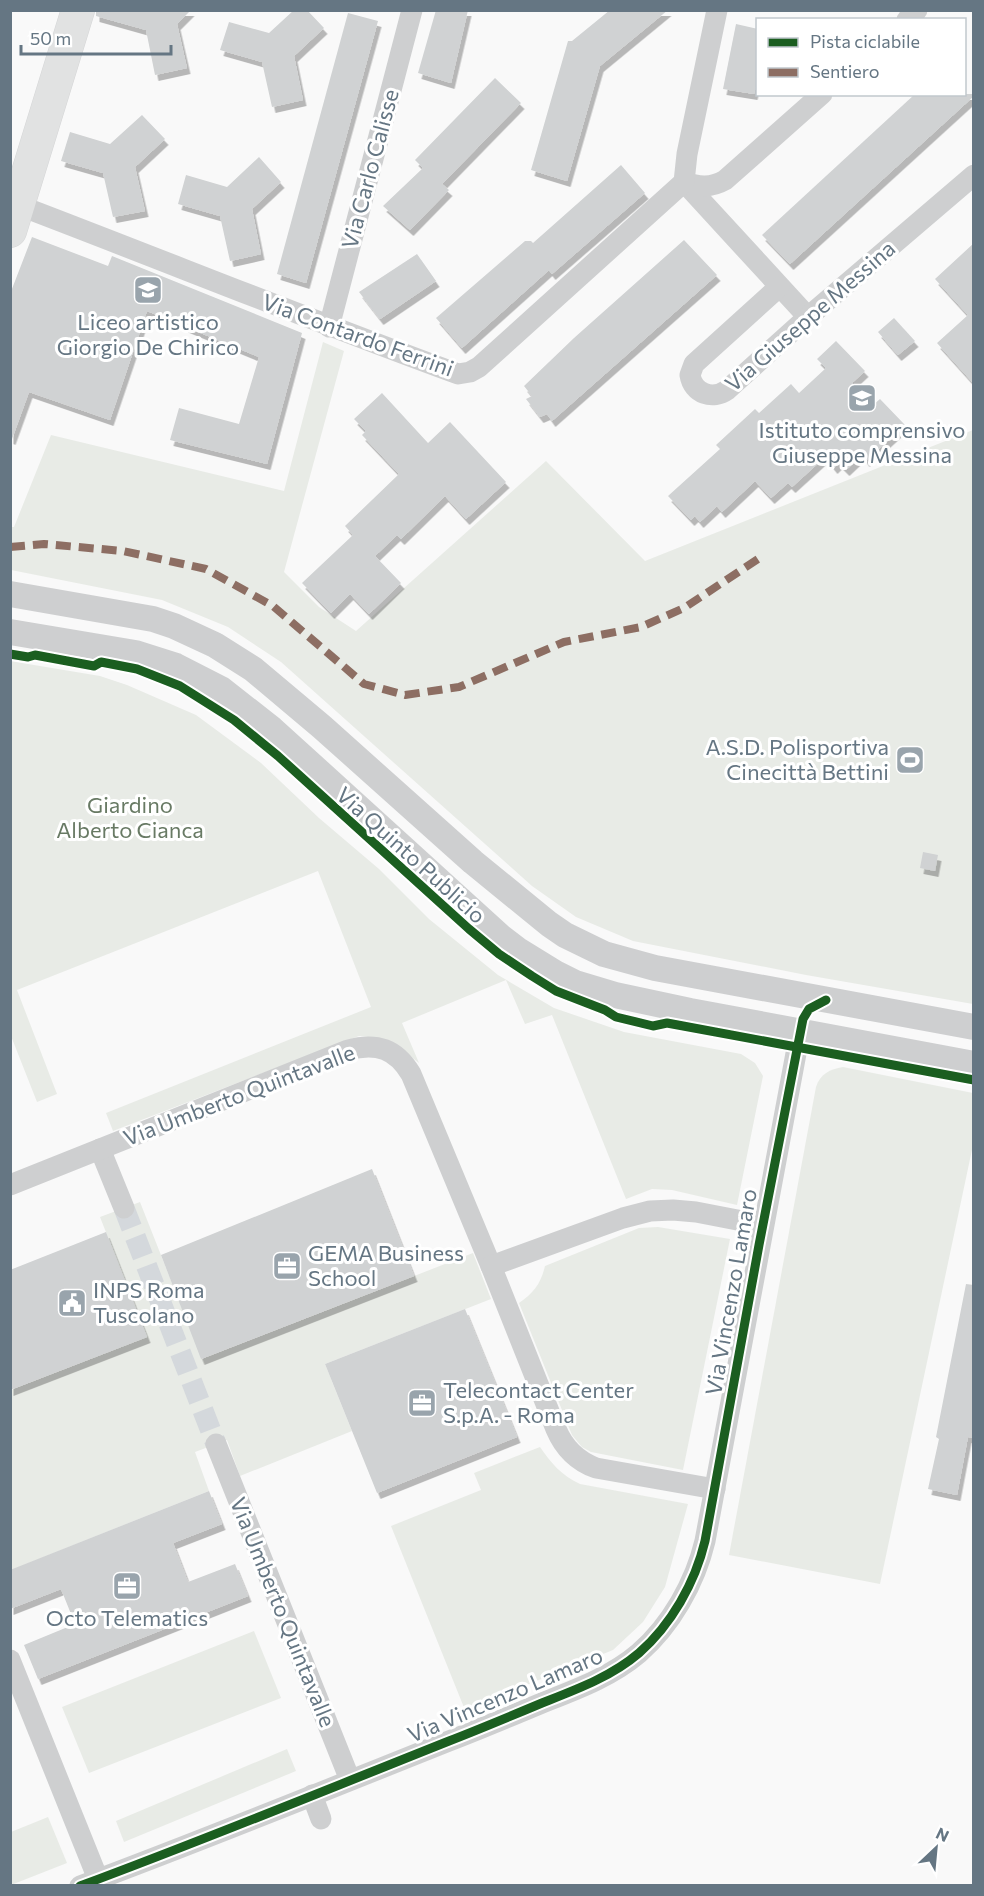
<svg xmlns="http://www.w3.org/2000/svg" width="984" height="1896" font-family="Commissioner,sans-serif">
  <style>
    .green { fill: #e8ebe6 }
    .building { fill: #d0d2d3; filter: url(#shadow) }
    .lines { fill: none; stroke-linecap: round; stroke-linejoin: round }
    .minor-tunnel { stroke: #d4d8dc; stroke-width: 21; stroke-dasharray: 21 10; stroke-linecap: butt }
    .primary-casing { stroke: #d5d6d7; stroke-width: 34 }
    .minor { stroke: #cecfd0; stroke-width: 21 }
    .tertiary { stroke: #cecfd0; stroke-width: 26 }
    .primary { stroke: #e1e2e2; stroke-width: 33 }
    .quiet { stroke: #8d6e63; stroke-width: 8; stroke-dasharray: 15 8; stroke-linecap: butt }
    .cycleway-casing { stroke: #fff; stroke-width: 13 }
    .cycleway { stroke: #1b5e20; stroke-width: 9 }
    .labels { text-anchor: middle; stroke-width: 6; stroke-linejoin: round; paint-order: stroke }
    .street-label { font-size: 22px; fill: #657683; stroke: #fff }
    .poi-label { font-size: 22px; fill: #657683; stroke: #fff }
    .park-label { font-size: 22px; fill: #687a64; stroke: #fff }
  </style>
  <defs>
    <filter id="shadow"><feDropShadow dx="3.5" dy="6" stdDeviation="0" flood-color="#0004"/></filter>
  </defs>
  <rect width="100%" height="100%" fill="#f9f9f9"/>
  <!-- green -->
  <g class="green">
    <path d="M323,342L344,351L284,572L319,607L356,631L546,461L645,561L973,430V1004L806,975L633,941L576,917L532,886L281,662L228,627L162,600L11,570L10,527H14L51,435L284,491Z"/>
    <path d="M10,661L100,676L127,685L196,715L261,763L319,818L379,869L429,919L498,975L554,1008L624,1032L741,1054L755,1063L763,1076L737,1205L672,1190L652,1189L626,1199L552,1015L525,1024L506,980L402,1023L419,1063C397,1045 388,1039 359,1036L113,1131L106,1113L371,1007L318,871L17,990L57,1094L37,1102L11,1036Z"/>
    <path d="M843,1067L973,1093V1145L880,1584L729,1555L816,1087C820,1074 830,1069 843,1067Z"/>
    <path d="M140,1202L202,1359L473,1253L491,1299L325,1364L352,1431L240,1476L227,1440L195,1452L209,1491L11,1570V1390L147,1337L100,1217Z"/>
    <path d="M658,1227L730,1239L683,1470L591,1452L582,1447L572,1435L519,1303C534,1293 541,1283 545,1266L639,1228Z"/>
    <path d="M540,1447C551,1463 561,1475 580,1484L688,1504L665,1587L643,1622L613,1650L465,1710L391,1526L481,1490L474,1473Z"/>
    <path d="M254,1631L281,1698L89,1773L62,1707Z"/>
    <path d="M287,1749L296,1771L124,1842L116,1821Z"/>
    <path d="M48,1817L67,1863L11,1885V1832Z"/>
  </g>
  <!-- building -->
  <g class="building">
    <path d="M96,10H191L177,24L187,68L155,75L146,30L96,16Z"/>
    <path d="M294,10H307L324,28L294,56L303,100L272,107L262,62L220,50L229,22L269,33Z"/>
    <path d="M436,10H468L451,83L418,73Z"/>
    <path d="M610,10H668L600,66L567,181L531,170L568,41H572Z"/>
    <path d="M348,13L378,21L306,283L277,274Z"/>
    <path d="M736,24L758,29V78L754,94L723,89Z"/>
    <path d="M495,78L521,103L442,184L449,190L410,230L383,206L423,168L415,160Z"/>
    <path d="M915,94H974V96L790,264L762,235Z"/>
    <path d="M142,115L165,139L135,167L145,211L113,217L103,173L61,161L70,132L110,144Z"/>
    <path d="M259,157L281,182L252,209L261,254L230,261L220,216L178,204L186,175L227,187Z"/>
    <path d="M621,165L645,193L552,274L549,270L462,348L436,318L525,241H531L533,243Z"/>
    <path d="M32,237L108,266L112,256L302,333L267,464L170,440L179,408L239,424L259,357L147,311L110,420L29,392L12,439L10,438V294Z"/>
    <path d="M684,240L717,275L552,421L547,414L540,417L526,399L532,396L524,386L574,338Z"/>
    <path d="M974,243V384L937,343L968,315L935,279Z"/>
    <path d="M417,254L436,281L380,319L359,292Z"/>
    <path d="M894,318L915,341L898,355L878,332Z"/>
    <path d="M836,341L865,371L852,383L873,405L880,399L905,425L866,461L862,455L846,470L839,463L834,468L825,457L792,487L788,483L771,498L755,481L722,512L717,506L700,522L695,516L691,520L668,496L720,449L716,445L755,409L759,413L791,384L799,393L826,368L817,359Z"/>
    <path d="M382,393L428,443L450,422L506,482L466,519L445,496L401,539L397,535L375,556L401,583L369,614L350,594L331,613L302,583L353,535L345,526L399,474L362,435L366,431L354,419Z"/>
    <path d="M923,852L938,855L935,871L920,868Z"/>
    <path d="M372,1169L414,1276L201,1359L161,1255Z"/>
    <path d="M106,1232L147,1337L10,1390V1270Z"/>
    <path d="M966,1284L974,1285V1438L968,1437L957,1495L928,1489L939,1439L936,1437Z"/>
    <path d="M465,1309L517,1437L377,1493L325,1364Z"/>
    <path d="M209,1491L222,1524L173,1543L188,1582L235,1564L248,1596L38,1679L24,1645L75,1624L61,1589L10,1609V1570Z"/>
  </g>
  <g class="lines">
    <!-- minor-tunnel -->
    <path class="minor-tunnel" d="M124,1208L216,1444"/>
    <!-- primary casing -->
    <g class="primary-casing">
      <path id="primary" d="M10,231L78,10"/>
    </g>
    <!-- minor -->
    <g class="minor">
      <path d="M907,20L917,10"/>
      <path d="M684,182L808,317"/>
      <path d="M684,182C699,187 711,188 725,180L822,94"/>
      <path d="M18,205C165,261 310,320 458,374L470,372L479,367L684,182L687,154L717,10"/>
      <path d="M779,287L694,364L690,375C693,394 713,400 727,390L808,317L974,175"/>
      <path d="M329,327L412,10"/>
      <path d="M100,1149L124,1208"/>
      <path d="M10,1185L348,1050C377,1042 396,1049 411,1074L491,1266L556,1429C564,1448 577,1461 596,1468L715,1489"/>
      <path d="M491,1266L623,1218L650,1211L673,1210L696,1212L763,1225"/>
      <path d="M216,1444L350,1780"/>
      <path d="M10,1660L98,1879"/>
      <path d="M312,1795L321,1819"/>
      <path d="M80,1886C204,1840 326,1790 449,1741C480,1729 511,1716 542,1703C575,1690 611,1677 639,1653C671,1625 695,1583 705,1541L800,1032"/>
    </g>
    <!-- tertiary -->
    <g class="tertiary">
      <path d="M10,594L153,619L174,626L215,645L253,669L322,727L473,862L549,924L565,935L604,954L655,968L974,1027"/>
      <path d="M10,632L135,653L176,666L221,689L272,729L501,937L518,950L557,974L575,983L615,995L690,1011L974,1064"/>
    </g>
    <!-- primary -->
    <use href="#primary" class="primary"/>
    <!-- quiet -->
    <path class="quiet" d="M10,547L44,544L123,551L206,569L273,606L364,684L405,695L459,687L564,642L641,627L684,608L758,559"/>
    <!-- cycleway casing -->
    <g class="cycleway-casing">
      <g id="cycleway">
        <path d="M10,654L28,657L35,655L94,666L101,662L137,669L180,686L234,720L278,756L469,929L499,954L532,976L556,991L605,1010L616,1017L653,1026L667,1023L974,1080"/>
        <path d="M80,1886C204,1840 326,1790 449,1741C480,1729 511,1716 542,1703C575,1690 611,1677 639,1653C671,1625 695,1583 705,1541L759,1245L803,1019L809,1009L826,1000"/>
      </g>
    </g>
    <!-- cycleway -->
    <use href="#cycleway" class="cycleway"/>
  </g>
  <!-- icons -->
  <defs>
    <g id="school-square" transform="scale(1.5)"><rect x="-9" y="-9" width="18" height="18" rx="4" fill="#99a4ac" stroke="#fff"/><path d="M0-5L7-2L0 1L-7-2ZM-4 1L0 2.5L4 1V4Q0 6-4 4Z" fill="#fff"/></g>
    <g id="stadium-square" transform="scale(1.5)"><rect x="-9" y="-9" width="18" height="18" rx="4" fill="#99a4ac" stroke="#fff"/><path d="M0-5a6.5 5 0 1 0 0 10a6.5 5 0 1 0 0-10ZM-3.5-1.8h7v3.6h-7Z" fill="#fff"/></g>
    <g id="office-square" transform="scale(1.5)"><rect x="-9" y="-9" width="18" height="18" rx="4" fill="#99a4ac" stroke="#fff"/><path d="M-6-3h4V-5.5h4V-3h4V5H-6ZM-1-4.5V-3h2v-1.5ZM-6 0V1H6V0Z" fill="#fff"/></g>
    <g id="civic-square" transform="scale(1.5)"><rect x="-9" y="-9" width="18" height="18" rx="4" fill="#99a4ac" stroke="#fff"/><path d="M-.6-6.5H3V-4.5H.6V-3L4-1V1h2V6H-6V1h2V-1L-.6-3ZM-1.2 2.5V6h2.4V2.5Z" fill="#fff"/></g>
  </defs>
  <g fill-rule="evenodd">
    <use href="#school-square" x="148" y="290"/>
    <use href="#school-square" x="862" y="398"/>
    <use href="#stadium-square" x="910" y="760"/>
    <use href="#office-square" x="287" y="1266"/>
    <use href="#civic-square" x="72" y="1303"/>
    <use href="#office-square" x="422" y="1403"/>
    <use href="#office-square" x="127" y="1586"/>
  </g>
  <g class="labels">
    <!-- street labels -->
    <g class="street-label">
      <text transform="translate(370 169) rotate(-75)" y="8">Via Carlo Calisse</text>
      <text transform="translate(810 316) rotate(-41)" y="8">Via Giuseppe Messina</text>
      <text transform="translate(358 335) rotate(20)" y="8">Via Contardo Ferrini</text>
      <text transform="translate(411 855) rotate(42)" y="8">Via Quinto Publicio</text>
      <text transform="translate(239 1095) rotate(-21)" y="8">Via Umberto Quintavalle</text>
      <text transform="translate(731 1292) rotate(-80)" y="8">Via Vincenzo Lamaro</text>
      <text transform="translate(283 1612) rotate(68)" y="8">Via Umberto Quintavalle</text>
      <text transform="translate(505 1695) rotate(-23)" y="8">Via Vincenzo Lamaro</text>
    </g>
    <!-- poi labels -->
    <g class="poi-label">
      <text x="148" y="330">Liceo artistico<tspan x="148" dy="25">Giorgio De Chirico</tspan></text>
      <text x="862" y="438">Istituto comprensivo<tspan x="862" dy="25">Giuseppe Messina</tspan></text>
      <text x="889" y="755" text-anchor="end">A.S.D. Polisportiva<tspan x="889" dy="25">Cinecittà Bettini</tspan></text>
      <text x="308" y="1261" text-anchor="start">GEMA Business<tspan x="308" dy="25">School</tspan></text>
      <text x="93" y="1298" text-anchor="start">INPS Roma<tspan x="93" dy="25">Tuscolano</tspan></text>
      <text x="443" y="1398" text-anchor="start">Telecontact Center<tspan x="443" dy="25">S.p.A. - Roma</tspan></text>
      <text x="127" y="1626">Octo Telematics</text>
    </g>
    <!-- park labels -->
    <g class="park-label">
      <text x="130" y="813">Giardino<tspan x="130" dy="25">Alberto Cianca</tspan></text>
    </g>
  </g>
  <!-- border -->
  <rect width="984" height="1896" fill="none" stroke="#657683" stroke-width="24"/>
  <!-- legend -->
  <rect x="756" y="18" width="210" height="78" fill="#ffffff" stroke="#c1c8cd" stroke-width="1.5"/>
  <rect x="768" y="38" width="30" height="9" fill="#1b5e20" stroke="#c1c8cd" stroke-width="1.5"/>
  <text x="810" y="48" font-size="18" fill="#657683">Pista ciclabile</text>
  <rect x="768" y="68" width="30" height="9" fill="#8d6e63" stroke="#c1c8cd" stroke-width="1.5"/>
  <text x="810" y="78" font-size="18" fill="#657683">Sentiero</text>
  <!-- north arrow -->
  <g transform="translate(936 1848) rotate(26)" stroke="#ffffff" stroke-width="4.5" paint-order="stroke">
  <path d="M0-4.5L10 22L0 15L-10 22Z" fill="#657683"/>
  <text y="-9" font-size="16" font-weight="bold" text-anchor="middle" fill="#657683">N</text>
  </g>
  <!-- scale -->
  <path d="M21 45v9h150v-9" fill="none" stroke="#657683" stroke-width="3"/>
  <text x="30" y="45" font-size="18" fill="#657683" stroke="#ffffff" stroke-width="4.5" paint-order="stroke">50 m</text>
</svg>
